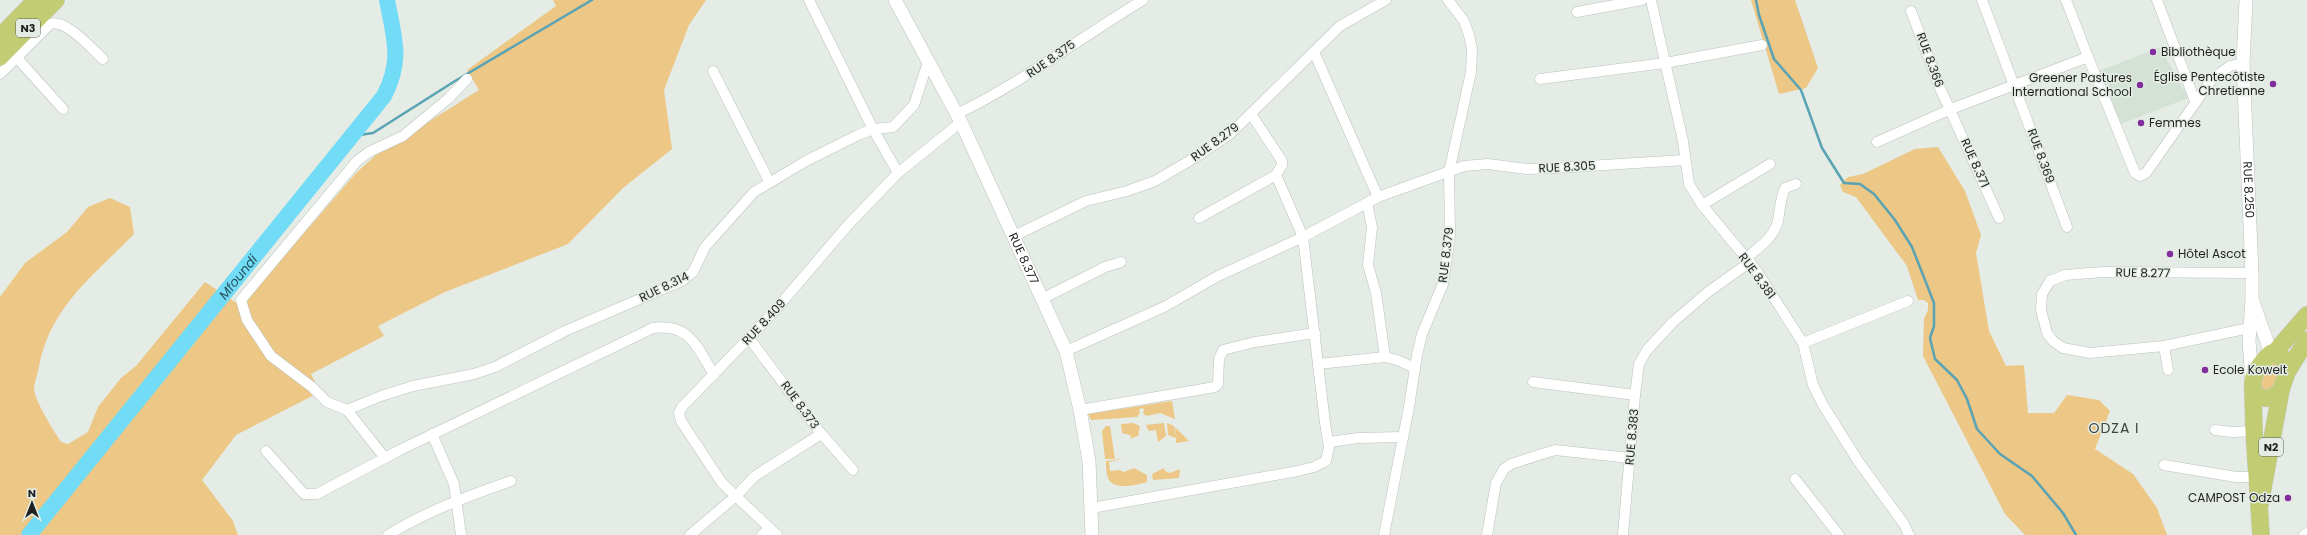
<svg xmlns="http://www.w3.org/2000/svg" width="2307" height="535" font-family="Poppins,sans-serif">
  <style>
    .built { fill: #d4e2d5 }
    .green { fill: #ecc785 }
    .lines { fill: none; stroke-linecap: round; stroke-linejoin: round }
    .stream { stroke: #59a3b4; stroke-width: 2.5 }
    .river { stroke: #72dbf5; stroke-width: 16 }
    .minor-casing { stroke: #bbc3bc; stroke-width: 11 }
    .tertiary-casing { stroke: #bbc3bc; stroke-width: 14 }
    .trunk-casing { stroke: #c9cac9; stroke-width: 18 }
    .minor { stroke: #fff; stroke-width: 10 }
    .tertiary { stroke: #fff; stroke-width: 13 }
    .trunk { stroke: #c2cc73; stroke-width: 17 }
    .poi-dot { fill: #812d9c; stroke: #e4ece5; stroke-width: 1.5 }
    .labels { text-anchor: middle; stroke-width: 3; stroke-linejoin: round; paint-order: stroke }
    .shield { fill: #e4ece5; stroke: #595e5a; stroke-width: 1 }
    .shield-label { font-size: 11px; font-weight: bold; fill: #1e211e }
    .poi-label { font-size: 12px; fill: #1e211e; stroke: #e4ece5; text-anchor: start }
    .street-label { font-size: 12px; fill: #1e211e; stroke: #e4ece5 }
    .water-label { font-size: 13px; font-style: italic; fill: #25535e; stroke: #e4ece5 }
    .quarter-label { font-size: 14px; letter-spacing: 1px; fill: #3f4540; stroke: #e4ece5 }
  </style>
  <rect width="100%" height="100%" fill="#e4ece5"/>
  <!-- built -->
  <path class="built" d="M2160,47L2188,98L2116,126L2094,73Z"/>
  <!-- green -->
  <g class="green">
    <path d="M553,0H706L689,25L664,90L672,149L623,188L568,244L445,292L378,326L384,336L311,374L320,392L236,435L202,480L233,521L238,535H0V297L25,263L67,232L88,207L110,198L130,207L134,234C93,276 51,306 39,366C38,373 34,383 34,390C36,403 54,431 61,442L68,444L88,432L98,407L121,378L136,366L205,282L241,306L356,173L376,155L479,90L467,70L556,6Z"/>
    <path d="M1751,0H1795L1818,68L1806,88L1779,94Z"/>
    <path d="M1938,147L1965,191L1981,235L1976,253L1989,331L2006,366L2024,365L2028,413H2054L2067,395L2099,400L2110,411L2095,449L2133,474L2157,508L2167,535H2025L2005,514L1923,356L1924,319L1928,310V303L1924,300H1918L1907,266L1856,197L1843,192L1840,185L1848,177L1863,174L1915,149Z"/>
    <path d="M2268,360L2280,365L2272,392L2257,389Z"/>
    <path d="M1172,401L1175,419L1160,413L1146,416L1143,413L1144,409L1141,408L1139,410L1140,413L1137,417L1091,420L1088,414Z"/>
    <path d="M1133,423L1140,426L1138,436L1132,438V440L1130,435L1122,433L1121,424Z"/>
    <path d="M1164,423L1166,436L1158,442L1156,430L1149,431L1146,425Z"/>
    <path d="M1167,423L1174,426L1177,440L1175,427L1189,441L1176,443V438L1168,435Z"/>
    <path d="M1106,426H1110L1115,459H1105L1102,431Z"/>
    <path d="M1122,457L1118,460L1109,462L1110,471L1119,470L1124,472L1134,468L1147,475V482C1137,485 1113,491 1108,478C1106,473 1106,466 1106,461L1116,460Z"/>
    <path d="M1164,468L1165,471L1170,473L1180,469L1179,478L1153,480L1152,474Z"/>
  </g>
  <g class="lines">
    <!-- stream -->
    <g class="stream">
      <path d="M1756,0L1759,15L1774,59L1801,90L1822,148L1844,183L1860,184L1874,194L1895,220L1912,247L1934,303V326L1930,338L1935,359L1957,380L1967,399L1977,429L2000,454L2032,476L2063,513L2076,535"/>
      <path d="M352,136L373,133L455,81L592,0"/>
    </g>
    <!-- river -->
    <path class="river" id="s1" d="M29,535L384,96C403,60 394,38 387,0"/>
    <!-- minor casing -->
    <g class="minor-casing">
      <g id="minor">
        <path d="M809,0L873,129L898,173"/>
        <path d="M1651,0L1683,141L1689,184L1702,205L1756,270L1803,343L1813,385L1823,405L1858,461L1904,524L1909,535"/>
        <path d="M1982,0L2067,227"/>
        <path d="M2157,0L2195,101"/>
        <path d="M1911,11L1940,88L1999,218"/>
        <path d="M1577,12L1642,0"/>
        <path d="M1314,52L1378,197"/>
        <path d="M2088,57L2135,173L2140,176L2146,173L2212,79L2230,66L2243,63"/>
        <path d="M17,58L63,109"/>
        <path d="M713,71L769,181"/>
        <path d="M0,74L50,24C65,18 92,49 103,59"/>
        <path d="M1540,79L1665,63L1762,45"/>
        <path d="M957,114C1023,82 1080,38 1143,0"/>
        <path d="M1877,142L1951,109L2088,57L2066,0"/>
        <path d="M1367,203L1372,227L1368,265L1376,293L1385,357"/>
        <path d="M1702,205L1770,164"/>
        <path d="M1199,218L1276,175L1282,165V161L1251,114"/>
        <path d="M1014,236L1086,201L1127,191L1155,181L1201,154L1230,134L1340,26L1386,0"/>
        <path d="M1746,258C1759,247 1774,238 1778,221C1780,209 1780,199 1785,188L1796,184"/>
        <path d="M1042,299L1105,267L1121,262"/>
        <path d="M2249,328L2164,346L2090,353L2063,348L2053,341L2047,333L2041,310L2042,294L2050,281L2065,275L2103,272L2252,273"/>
        <path d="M749,338L819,431L853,470"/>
        <path d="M1803,343L1908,301"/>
        <path d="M2164,346L2168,370"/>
        <path d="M1066,351L1164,307L1218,276L1303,237L1378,197L1464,166L1488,164L1527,169L1555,168L1685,160"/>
        <path d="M1318,364L1385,357L1397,360L1415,368"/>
        <path d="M1533,382L1635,395L1623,535"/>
        <path d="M1635,395L1639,364L1647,350L1673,322L1708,292L1750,262"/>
        <path d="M347,410L381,396L413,386L474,374L495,367L565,331L682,281L693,272L705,247L754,192L806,161L858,135L873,129L893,127L914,105L928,62"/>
        <path d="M1080,410L1215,387L1218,384L1219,359L1223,350L1255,342L1315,333"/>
        <path d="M2215,430L2232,432L2254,431"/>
        <path d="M432,434L454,484L461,535"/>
        <path d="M1329,442L1358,438L1402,437"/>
        <path d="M266,451L304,494H317L400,450L653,328C690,323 697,347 714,375"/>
        <path d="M385,458L347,410L327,402L312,387L271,356L247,320L241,300L357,161L369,152L403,136L449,98L467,79"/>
        <path d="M2164,465L2236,477H2256"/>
        <path d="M1795,479L1839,535"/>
        <path d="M1092,508L1298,471L1314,467L1326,461L1329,447L1325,423L1303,237L1276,175"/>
        <path d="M388,535C427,511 468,496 511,481"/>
        <path d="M690,535L736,496L755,476L821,434"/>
        <path d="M762,535L770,528"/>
        <path d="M777,535L722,483L681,421L679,413L682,407L771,315L848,225L898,173L961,122"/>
        <path d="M1384,535L1409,407L1417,355L1422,334L1443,284L1450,235L1449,172L1471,72L1472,49L1469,35L1464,21L1448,0"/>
        <path d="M1487,535L1496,483L1504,469L1511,464L1555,450L1630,458"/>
        <path d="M2304,535L2307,533"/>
      </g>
    </g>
    <!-- tertiary casing -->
    <g class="tertiary-casing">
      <g id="tertiary">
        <path id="s2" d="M895,0L961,122L1066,351L1080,410L1089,461L1092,535"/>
        <path id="s3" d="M2246,0L2243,63L2252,273V300L2249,341L2252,380"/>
        <path d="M2253,302L2271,353"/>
      </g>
    </g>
    <!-- trunk casing -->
    <g class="trunk-casing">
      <g id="trunk">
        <path d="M0,37L36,0"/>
        <path d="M0,57L56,0"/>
        <path d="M2274,353L2307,315"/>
        <path d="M2287,372L2307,340"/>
        <path d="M2253,392L2254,431L2261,535"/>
        <path d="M2260,504L2281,390L2287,372L2282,357L2271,353C2259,365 2251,374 2253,392C2264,401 2271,400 2281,390"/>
      </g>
    </g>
    <!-- minor -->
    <use href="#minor" class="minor"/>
    <!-- tertiary -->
    <use href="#tertiary" class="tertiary"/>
    <!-- trunk -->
    <use href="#trunk" class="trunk"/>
  </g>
  <!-- markers -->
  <g class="poi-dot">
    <circle cx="2153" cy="52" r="4"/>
    <circle cx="2273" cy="84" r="4"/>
    <circle cx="2140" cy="85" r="4"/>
    <circle cx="2141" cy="123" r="4"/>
    <circle cx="2170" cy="254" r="4"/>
    <circle cx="2205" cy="370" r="4"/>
    <circle cx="2288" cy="498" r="4"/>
  </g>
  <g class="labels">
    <!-- shield labels -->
    <g class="shield">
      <rect x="16" y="19" width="24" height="18" rx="3"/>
      <rect x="2259" y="438" width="24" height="18" rx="3"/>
    </g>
    <g class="shield-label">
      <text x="28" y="32">N3</text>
      <text x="2271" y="451">N2</text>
    </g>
    <!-- poi labels -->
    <g class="poi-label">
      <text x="2161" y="56">Bibliothèque</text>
      <text x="2265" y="81" text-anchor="end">Église Pentecôtiste<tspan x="2265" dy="14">Chretienne</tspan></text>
      <text x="2132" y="82" text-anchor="end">Greener Pastures<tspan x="2132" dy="14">International School</tspan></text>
      <text x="2149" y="127">Femmes</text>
      <text x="2178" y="258">Hôtel Ascot</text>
      <text x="2213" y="374">Ecole Koweit</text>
      <text x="2280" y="502" text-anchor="end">CAMPOST Odza</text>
    </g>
    <!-- street labels -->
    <g class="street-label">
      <text transform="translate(1051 59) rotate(-35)" y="4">RUE 8.375</text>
      <text transform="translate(1930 60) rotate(70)" y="4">RUE 8.366</text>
      <text transform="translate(1215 142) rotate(-36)" y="4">RUE 8.279</text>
      <text transform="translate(2041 156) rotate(70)" y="4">RUE 8.369</text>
      <text transform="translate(1975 163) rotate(66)" y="4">RUE 8.371</text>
      <text transform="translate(1567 167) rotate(-3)" y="4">RUE 8.305</text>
      <text dy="4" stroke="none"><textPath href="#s3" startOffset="190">RUE 8.250</textPath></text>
      <text transform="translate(1446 255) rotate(-83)" y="4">RUE 8.379</text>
      <text dy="4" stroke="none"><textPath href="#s2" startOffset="289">RUE 8.377</textPath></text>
      <text transform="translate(2143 273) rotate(1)" y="4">RUE 8.277</text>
      <text transform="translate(1757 276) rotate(54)" y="4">RUE 8.381</text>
      <text transform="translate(664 287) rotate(-26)" y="4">RUE 8.314</text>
      <text transform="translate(764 322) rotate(-47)" y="4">RUE 8.409</text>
      <text transform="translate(800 405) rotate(54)" y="4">RUE 8.373</text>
      <text transform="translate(1632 437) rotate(-85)" y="4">RUE 8.383</text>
    </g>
    <!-- water labels -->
    <g class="water-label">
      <text dy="5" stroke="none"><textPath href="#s1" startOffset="332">Mfoundi</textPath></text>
    </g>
    <!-- quarter labels -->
    <g class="quarter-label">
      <text x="2114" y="433">ODZA I</text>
    </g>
  </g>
  <!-- north arrow -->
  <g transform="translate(32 503)" stroke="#e4ece5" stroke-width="3" paint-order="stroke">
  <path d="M0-3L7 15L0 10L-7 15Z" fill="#1e211e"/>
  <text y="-6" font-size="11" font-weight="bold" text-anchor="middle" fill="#1e211e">N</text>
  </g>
</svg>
